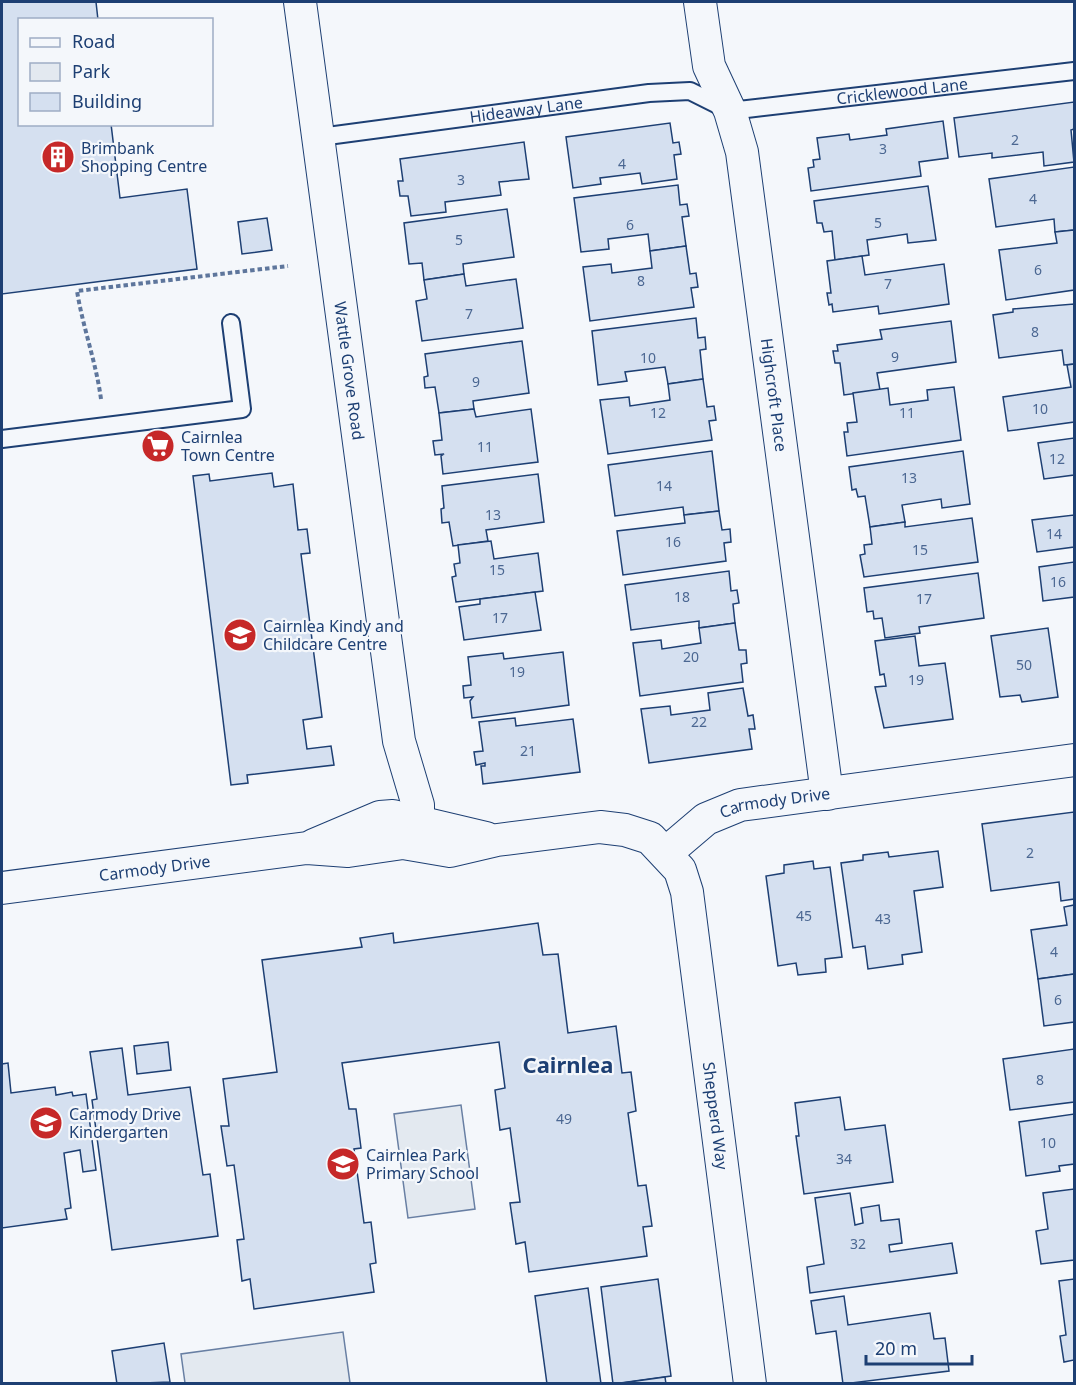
<svg xmlns="http://www.w3.org/2000/svg" width="1076" height="1385" font-family="'Noto Sans',sans-serif">
  <style>
    .green { fill: #e3e9f0; stroke: #687fa3; stroke-width: 1.5 }
    .building { fill: #d5e0f0; stroke: #1d3f73; stroke-width: 1.5 }
    .lines { fill: none; stroke-linecap: round; stroke-linejoin: round }
    .lane-casing { stroke: #1d3f73; stroke-width: 20 }
    .street-casing { stroke: #1d3f73; stroke-width: 34 }
    .path { stroke: #5e769c; stroke-width: 4; stroke-dasharray: 4.5 3; stroke-linecap: butt }
    .lane { stroke: #f4f7fb; stroke-width: 16 }
    .street { stroke: #f4f7fb; stroke-width: 32 }
    .labels { text-anchor: middle; stroke-width: 4.5; stroke-linejoin: round; paint-order: stroke }
    .number-label { font-size: 14px; fill: #4b6792 }
    .street-label { font-size: 16px; fill: #1d3f73; stroke: #f4f7fb }
    .poi-label { font-size: 16px; fill: #1d3f73; stroke: #f4f7fb; text-anchor: start }
    .district-label { font-size: 22px; font-weight: bold; fill: #1d3f73; stroke: #f4f7fb }
  </style>
  <rect width="100%" height="100%" fill="#f4f7fb"/>
  <!-- green -->
  <g class="green">
    <path d="M461,1105L475,1209L408,1218L394,1114Z"/>
    <path d="M343,1332L350,1383H185L181,1354Z"/>
  </g>
  <!-- building -->
  <g class="building">
    <path d="M2,2H96L98,20H20V124H111L120,198L187,189L197,269L2,294Z"/>
    <path d="M1074,102V129L1071,130L1074,162L1044,166L1043,152L992,158V153L959,157L954,118Z"/>
    <path d="M943,121L948,158L919,162L921,176L811,191L808,168L814,167L813,160L820,159L817,138L849,134L850,140L887,135L886,129Z"/>
    <path d="M670,123L673,143L679,142L681,154L674,155L677,179L642,184L640,173L600,178L601,184L573,188L566,137Z"/>
    <path d="M524,142L529,179L499,182L501,195L445,202L446,212L411,216L408,196H400L398,181H403L400,159Z"/>
    <path d="M1074,167V230L1055,232L1054,219L996,227L989,179Z"/>
    <path d="M678,185L680,205L687,204L689,216L682,217L686,246L650,251L648,234L608,239L609,249L581,252L574,198Z"/>
    <path d="M928,186L936,240L908,243L907,234L867,240L869,255L835,260L832,231L824,232L822,223H817L814,201Z"/>
    <path d="M507,209L514,257L463,264L464,274L424,280L422,263L409,264L404,223Z"/>
    <path d="M267,218L272,250L242,254L238,222Z"/>
    <path d="M1074,230V290L1006,300L999,250L1057,243L1055,232Z"/>
    <path d="M686,246L690,274L696,273L698,287L691,288L694,307L590,321L583,267L611,264L612,273L652,268L650,251Z"/>
    <path d="M862,256L865,275L944,264L949,304L879,314L878,306L833,312L832,304L829,305L827,293H831L827,261Z"/>
    <path d="M464,274L466,286L516,279L523,328L422,341L416,301L427,299L424,280Z"/>
    <path d="M1074,304V364L1064,365L1062,350L999,358L993,315L1013,312V309Z"/>
    <path d="M696,318L698,338L705,337L706,349L700,350L703,379L668,384L665,367L625,372L627,381L598,385L592,331Z"/>
    <path d="M951,321L956,362L877,373L880,390L844,395L840,363H835L833,351H838L837,345L882,339L880,330Z"/>
    <path d="M522,341L529,393L473,401L474,409L439,413L435,387L425,388L424,377L428,376L425,354Z"/>
    <path d="M1074,364V422L1008,431L1003,397L1071,387L1067,365Z"/>
    <path d="M703,379L707,407L714,406L716,420L709,421L712,440L608,454L600,400L629,397L630,406L670,400L668,384Z"/>
    <path d="M954,387L961,440L847,456L844,432H848L847,423L857,422L853,393L888,388L890,405L928,400L927,390Z"/>
    <path d="M474,409L476,417L531,409L538,462L443,474L441,456L444,454L435,455L433,441L442,440L439,413Z"/>
    <path d="M1074,438V475L1044,479L1038,443Z"/>
    <path d="M712,451L719,511L684,515L683,507L615,516L608,465Z"/>
    <path d="M963,451L970,504L942,508L941,499L902,505L905,522L870,527L865,496L858,497L856,489L852,490L849,467Z"/>
    <path d="M272,473L274,487L293,484L298,530L307,529L310,553L301,554L322,717L303,720L307,749L331,746L334,765L247,775L248,783L231,785L193,476L209,474L210,481Z"/>
    <path d="M538,474L544,522L486,530L488,541L453,546L449,522L442,523L441,509L444,508L442,486Z"/>
    <path d="M719,511L722,530L730,529L731,542L724,543L726,561L623,575L617,531L685,523L684,515Z"/>
    <path d="M1074,515V547L1037,552L1032,520Z"/>
    <path d="M972,518L978,562L864,577L860,555L865,554L864,545L872,544L870,527L905,522V527Z"/>
    <path d="M491,541L494,559L538,553L543,591L456,602L452,577L456,576L454,564L460,563L458,545Z"/>
    <path d="M1074,562V597L1043,601L1039,567Z"/>
    <path d="M729,571L731,591L737,590L739,603L733,604L735,623L699,628V621L631,630L625,585Z"/>
    <path d="M978,573L984,618L919,627L920,633L885,638L882,618L874,619L873,611L867,612L864,588Z"/>
    <path d="M535,592L541,630L464,640L459,607L480,604V599Z"/>
    <path d="M735,623L739,650H746L747,663L741,664L743,682L640,696L633,643L661,640L662,649L701,643L699,628Z"/>
    <path d="M1048,628L1058,697L1022,702L1020,695L1000,697L991,636Z"/>
    <path d="M915,636L919,666L945,663L953,719L884,728L875,687L886,686L884,674L880,675L875,641Z"/>
    <path d="M563,652L569,705L472,718L470,701L473,697L464,698L463,686L471,685L468,657L503,653L504,659Z"/>
    <path d="M743,688L748,716L753,715L755,729H749L752,749L649,763L641,709L670,706L671,715L710,710L708,693Z"/>
    <path d="M515,718L516,726L573,719L580,772L483,784L481,766H485V763L476,765L474,752L483,751L479,722Z"/>
    <path d="M1074,812V899L1061,901L1059,882L991,891L982,824Z"/>
    <path d="M938,851L943,887L914,891L922,952L902,955L903,964L868,969L865,946L853,948L841,863L863,860V855L888,852L889,857Z"/>
    <path d="M813,861L814,869L830,867L842,957L825,959L826,972L798,975L796,963L778,966L766,876L784,873V865Z"/>
    <path d="M1074,905V974L1038,979L1031,930L1067,925L1064,907Z"/>
    <path d="M538,923L543,955L558,954L568,1033L616,1026L622,1073L631,1072L636,1111L628,1113L638,1186L646,1185L652,1226L643,1227L647,1256L529,1272L525,1242L516,1244L510,1203L520,1202L510,1128L500,1130L495,1090L505,1088L499,1042L342,1063L349,1109H356L361,1148L354,1149L364,1223L371,1222L376,1263L370,1264L374,1292L254,1309L250,1279L242,1281L237,1240L244,1239L234,1165L227,1166L221,1126H229L223,1079L277,1072L262,960L362,947L360,938L393,933L394,943Z"/>
    <path d="M1074,974V1022L1044,1026L1038,979Z"/>
    <path d="M168,1042L171,1070L137,1074L134,1046Z"/>
    <path d="M122,1048L128,1095L190,1087L203,1175L210,1174L218,1236L112,1250L92,1100L97,1099L90,1052Z"/>
    <path d="M1074,1049V1102L1010,1110L1003,1059Z"/>
    <path d="M8,1063L11,1093L55,1087L56,1095L72,1092L73,1096L86,1094L96,1170L83,1172L80,1150L64,1153L71,1208L65,1209L67,1219L2,1228V1064Z"/>
    <path d="M840,1097L845,1130L885,1125L893,1182L804,1194L796,1136H799L795,1103Z"/>
    <path d="M1074,1114V1164L1059,1166L1060,1171L1026,1176L1019,1122Z"/>
    <path d="M1074,1189V1260L1041,1264L1036,1231L1048,1229L1043,1193Z"/>
    <path d="M850,1193L855,1225L863,1223L861,1208L879,1205L881,1221L899,1219L902,1243L889,1245L890,1252L952,1243L957,1273L810,1293L807,1267L824,1264L815,1198Z"/>
    <path d="M658,1279L671,1376L613,1384L601,1287Z"/>
    <path d="M1074,1279V1360L1064,1362L1060,1336L1066,1335L1059,1281Z"/>
    <path d="M588,1288L601,1384H547L535,1296Z"/>
    <path d="M844,1296L848,1325L930,1313L934,1339L945,1338L949,1371L843,1384L836,1331L816,1334L811,1301Z"/>
    <path d="M164,1343L170,1382L117,1384L112,1351Z"/>
    <path d="M665,1377L666,1384H615Z"/>
  </g>
  <g class="lines">
    <!-- lane casing -->
    <g class="lane-casing">
      <g id="lane">
        <path id="s1" d="M320,137L649,93L690,91L730,111L1074,71"/>
        <path d="M2,439L242,409L231,323"/>
      </g>
    </g>
    <!-- street casing -->
    <g class="street-casing">
      <g id="street">
        <path id="s2" d="M300,2L399,741L418,805V820L403,843"/>
        <path id="s3" d="M700,2L709,66L730,111L742,152L827,794"/>
        <path d="M314,845L380,817L393,816L486,838"/>
        <path id="s4" d="M666,853L706,819L740,805L1074,760"/>
        <path id="s5" d="M2,888L307,848L348,851L403,843L450,851L497,840L600,827L625,830L650,838L680,870L687,892L750,1384"/>
      </g>
    </g>
    <!-- path -->
    <path class="path" d="M101,399C96,362 83,328 77,291L288,266"/>
    <!-- lane -->
    <use href="#lane" class="lane"/>
    <!-- street -->
    <use href="#street" class="street"/>
  </g>
  <!-- icons -->
  <defs>
    <g id="building-disc" transform="scale(1.725)"><circle r="9.5" fill="#c62828" stroke="#f4f7fb"/><path d="M-4-6H4V6H1V3H-1V6H-4ZM-2.5-4.3h1.7v1.8h-1.7ZM.8-4.3h1.7v1.8H.8ZM-2.5-1h1.7V.8h-1.7ZM.8-1h1.7V.8H.8Z" fill="#fff"/></g>
    <g id="supermarket-disc" transform="scale(1.725)"><circle r="9.5" fill="#c62828" stroke="#f4f7fb"/><path d="M-6-5.5h2.5l.6 2H6L4.5 2H-2.5L-4.4-4H-6ZM-1.5 3.2a1.3 1.3 0 1 0 .1 0ZM3 3.2a1.3 1.3 0 1 0 .1 0Z" fill="#fff"/></g>
    <g id="school-disc" transform="scale(1.725)"><circle r="9.5" fill="#c62828" stroke="#f4f7fb"/><path d="M0-5L7-2L0 1L-7-2ZM-4 1L0 2.5L4 1V4Q0 6-4 4Z" fill="#fff"/></g>
  </defs>
  <g fill-rule="evenodd">
    <use href="#building-disc" x="58" y="157"/>
    <use href="#supermarket-disc" x="158" y="446"/>
    <use href="#school-disc" x="240" y="635"/>
    <use href="#school-disc" x="46" y="1123"/>
    <use href="#school-disc" x="343" y="1164"/>
  </g>
  <g class="labels">
    <!-- number labels -->
    <g class="number-label">
      <text x="1015" y="145">2</text>
      <text x="883" y="154">3</text>
      <text x="622" y="169">4</text>
      <text x="461" y="185">3</text>
      <text x="1033" y="204">4</text>
      <text x="878" y="228">5</text>
      <text x="630" y="230">6</text>
      <text x="459" y="245">5</text>
      <text x="1038" y="275">6</text>
      <text x="641" y="286">8</text>
      <text x="888" y="289">7</text>
      <text x="469" y="319">7</text>
      <text x="1035" y="337">8</text>
      <text x="895" y="362">9</text>
      <text x="648" y="363">10</text>
      <text x="476" y="387">9</text>
      <text x="1040" y="414">10</text>
      <text x="658" y="418">12</text>
      <text x="907" y="418">11</text>
      <text x="485" y="452">11</text>
      <text x="1057" y="464">12</text>
      <text x="909" y="483">13</text>
      <text x="664" y="491">14</text>
      <text x="493" y="520">13</text>
      <text x="1054" y="539">14</text>
      <text x="673" y="547">16</text>
      <text x="920" y="555">15</text>
      <text x="497" y="575">15</text>
      <text x="1058" y="587">16</text>
      <text x="682" y="602">18</text>
      <text x="924" y="604">17</text>
      <text x="500" y="623">17</text>
      <text x="691" y="662">20</text>
      <text x="1024" y="670">50</text>
      <text x="517" y="677">19</text>
      <text x="916" y="685">19</text>
      <text x="699" y="727">22</text>
      <text x="528" y="756">21</text>
      <text x="1030" y="858">2</text>
      <text x="804" y="921">45</text>
      <text x="883" y="924">43</text>
      <text x="1054" y="957">4</text>
      <text x="1058" y="1005">6</text>
      <text x="1040" y="1085">8</text>
      <text x="564" y="1124">49</text>
      <text x="1048" y="1148">10</text>
      <text x="844" y="1164">34</text>
      <text x="858" y="1249">32</text>
    </g>
    <!-- street labels -->
    <g class="street-label">
      <text dy="6" stroke="none"><textPath href="#s1" startOffset="591">Cricklewood Lane</textPath></text>
      <text dy="6" stroke="none"><textPath href="#s1" startOffset="208">Hideaway Lane</textPath></text>
      <text dy="6" stroke="none"><textPath href="#s2" startOffset="372">Wattle Grove Road</textPath></text>
      <text dy="6" stroke="none"><textPath href="#s3" startOffset="402">Highcroft Place</textPath></text>
      <text dy="6" stroke="none"><textPath href="#s4" startOffset="124">Carmody Drive</textPath></text>
      <text dy="6" stroke="none"><textPath href="#s5" startOffset="154">Carmody Drive</textPath></text>
      <text dy="6" stroke="none"><textPath href="#s5" startOffset="948">Shepperd Way</textPath></text>
    </g>
    <!-- poi labels -->
    <g class="poi-label">
      <text x="81" y="154">Brimbank<tspan x="81" dy="18">Shopping Centre</tspan></text>
      <text x="181" y="443">Cairnlea<tspan x="181" dy="18">Town Centre</tspan></text>
      <text x="263" y="632">Cairnlea Kindy and<tspan x="263" dy="18">Childcare Centre</tspan></text>
      <text x="69" y="1120">Carmody Drive<tspan x="69" dy="18">Kindergarten</tspan></text>
      <text x="366" y="1161">Cairnlea Park<tspan x="366" dy="18">Primary School</tspan></text>
    </g>
    <!-- district labels -->
    <g class="district-label">
      <text x="568" y="1073">Cairnlea</text>
    </g>
  </g>
  <!-- border -->
  <rect width="1076" height="1385" fill="none" stroke="#1d3f73" stroke-width="6"/>
  <!-- legend -->
  <rect x="18" y="18" width="195" height="108" fill="#f4f7fb" stroke="#9eadc5" stroke-width="1.5"/>
  <rect x="30" y="38" width="30" height="9" fill="#f4f7fb" stroke="#9eadc5" stroke-width="1.5"/>
  <text x="72" y="48" font-size="18" fill="#1d3f73">Road</text>
  <rect x="30" y="63" width="30" height="18" fill="#e3e9f0" stroke="#9eadc5" stroke-width="1.5"/>
  <text x="72" y="78" font-size="18" fill="#1d3f73">Park</text>
  <rect x="30" y="93" width="30" height="18" fill="#d5e0f0" stroke="#9eadc5" stroke-width="1.5"/>
  <text x="72" y="108" font-size="18" fill="#1d3f73">Building</text>
  <!-- scale -->
  <path d="M866 1355v9h106v-9" fill="none" stroke="#1d3f73" stroke-width="3"/>
  <text x="875" y="1355" font-size="18" fill="#1d3f73" stroke="#f4f7fb" stroke-width="4.5" paint-order="stroke">20 m</text>
</svg>
